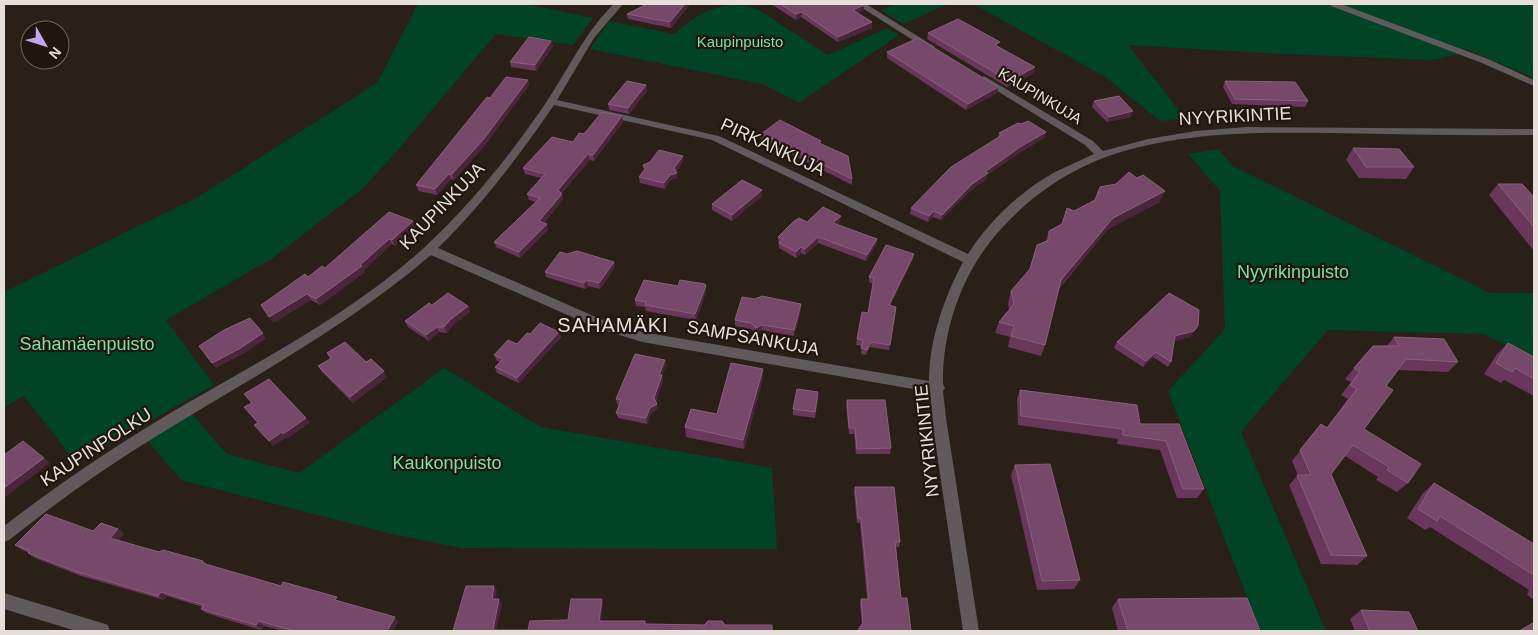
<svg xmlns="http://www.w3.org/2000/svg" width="1538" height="635" font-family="Helvetica,sans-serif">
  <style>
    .green { fill: #004325 }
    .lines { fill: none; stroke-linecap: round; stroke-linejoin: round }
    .street { fill: #61595b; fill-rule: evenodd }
    .wall { fill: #69365c }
    .shaded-wall { fill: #4a253b }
    .building { fill: #76486a; stroke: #88607c }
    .labels { text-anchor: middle; stroke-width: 4.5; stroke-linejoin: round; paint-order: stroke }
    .far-park-label { font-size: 15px; fill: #7ce1a7; stroke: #21160e }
    .far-street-label { font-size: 15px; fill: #e7dfda; stroke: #21160e }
    .street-label { font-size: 18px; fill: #e7dfda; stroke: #21160e }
    .park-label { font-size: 18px; fill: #7ce1a7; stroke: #21160e }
    .quarter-label { font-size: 20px; letter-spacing: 1px; fill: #e7dfda; stroke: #21160e }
  </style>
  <rect width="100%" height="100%" fill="#2a2017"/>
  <!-- green -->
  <g class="green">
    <path d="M418,4H526L593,18L573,45L496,34L392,157L362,189L273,258L166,320L214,385L76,463L24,396L4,407V292L198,197L377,83Z"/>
    <path d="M895,4H948L903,24L881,10Z"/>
    <path d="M973,4H1534V78L1466,49L1459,54L1432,60L1282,54L1128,45L1185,118L1160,121L1104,76Z"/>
    <path d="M731,5L747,6L759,10L828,55L887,28L899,35L799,103L762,84L590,49L609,21L674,34C692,19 708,7 731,5Z"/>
    <path d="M1218,149L1233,166L1490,293H1534V360L1484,334L1328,330L1241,432L1326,631H1260L1168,391L1225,329L1220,191L1188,154Z"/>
    <path d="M444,368L541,427L772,468L777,549L461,548L392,534L181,480L147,440L192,414L227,454L299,473Z"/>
  </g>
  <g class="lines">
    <!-- street -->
    <g class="street">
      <path d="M614,4H623L594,38L557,100L719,136L968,254C988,222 1022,190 1055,172C1068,166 1081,160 1094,154L1085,145L981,81L979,79L984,76L1093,141L1103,151L1148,139L1196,131L1246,127L1534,129V135C1466,136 1398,134 1330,133C1255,132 1177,132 1106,157C1065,172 1030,197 1001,229C963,270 942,329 943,384L945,388L943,391L946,418L979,631H963L934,433L930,392L642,342L597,328L431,255C342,331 238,385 139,447C94,475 51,507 9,540L4,542V526C61,482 121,442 184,405C267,357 355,311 426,246C472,203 512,153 547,101C569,68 585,32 614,4ZM554,105L712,140L963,262C944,298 929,340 929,381L642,332L605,321L438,248C482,205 519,156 554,105Z"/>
      <path d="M856,4H866L935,47L933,49H927Z"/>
      <path d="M1330,4H1341L1488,59L1534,80V86L1482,63L1331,6Z"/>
      <path d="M4,593L102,623L108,625L110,631H76L4,609Z"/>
    </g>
  </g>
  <!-- wall -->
  <g class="wall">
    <path d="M690,4L671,28L628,19L627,14Z"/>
    <path d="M771,4H862L864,5L863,11L858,13L872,28L838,42L801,17L796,20Z"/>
    <path d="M928,33L999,47L1034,73L1007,87L927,39Z"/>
    <path d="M551,41L553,46L536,71L511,67L510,62Z"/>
    <path d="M887,52L997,93L966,110L887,58Z"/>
    <path d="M528,80L529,85L485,145L454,180L451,179L437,195L419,191L416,185L490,98Z"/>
    <path d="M1225,81L1308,101L1305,107L1232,104L1223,87Z"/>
    <path d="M646,85L647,91L629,114L609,110L608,104Z"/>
    <path d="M1094,101L1131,117L1107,122L1092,107Z"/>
    <path d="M622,116L623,122L594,161L590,160L561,194L563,200L544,223L548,230L520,258L496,247L494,242L536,202L529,200L527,194L541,178L525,174L523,168L573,142L584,134Z"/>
    <path d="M1021,124L1046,132L1044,138L1019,153L987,175L986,179L971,190L941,220L933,217L928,222L910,214L911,208L998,137L999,133Z"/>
    <path d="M761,134L821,143L852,179V185L761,139Z"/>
    <path d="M1353,148L1414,167L1406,179L1359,178L1346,160Z"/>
    <path d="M683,156V161L676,172L677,178L670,180L665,189L640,183L639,177L644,170L643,165Z"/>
    <path d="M1116,184L1160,202L1108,229L1059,289L1045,345L1041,356L1008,347L1010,337L995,333L999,322L1009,310L1008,303L1011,291L1029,270L1037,245L1046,241L1049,231L1062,224L1074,211L1095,200Z"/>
    <path d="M1498,184L1534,197V251L1489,195Z"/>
    <path d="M762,190V196L732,221L712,210V204Z"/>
    <path d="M807,222H840L837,225L877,239L876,245L866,261L818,243L805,255L801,253L796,258L779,248L778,237Z"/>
    <path d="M416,227L395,246L392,244L364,270L365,272L320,305L311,300L273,323L308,277L325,268Z"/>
    <path d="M567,254L614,262L615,267L600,289L588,286L585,289L546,277L545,272Z"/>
    <path d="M913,259L890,306L896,307L889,350L870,347L866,355L861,354L862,346L856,345L857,339L868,313L873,284L869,282V277Z"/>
    <path d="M706,292L696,320L646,311L645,307L636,306L635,300Z"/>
    <path d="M755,299L801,304V310L794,336L762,330L756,334L751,329L735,326V320Z"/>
    <path d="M432,305L468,306L470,312L452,326L447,333L439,332L429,341L408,327L405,321Z"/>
    <path d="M1198,326L1190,337L1174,341L1171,362L1168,367L1153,357L1143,367L1114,348L1117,342Z"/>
    <path d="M559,332L561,337L519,383L497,373L495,367L500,362L497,361L494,355L517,344L530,334Z"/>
    <path d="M1394,337L1458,362L1448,372L1398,370L1386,386L1364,429L1408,483L1397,492L1376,480L1378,477L1345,456L1331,474L1367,556L1357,565L1321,564L1289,485L1298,475L1292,461L1321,424L1327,427L1348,399L1341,395L1351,382L1345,379L1373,346H1387Z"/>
    <path d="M1508,343L1534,357V396L1504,380L1501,383L1484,374L1497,354Z"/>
    <path d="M327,353L366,362L387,377L353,403L322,372L318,366L330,359Z"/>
    <path d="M666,365L662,375L663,381L656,401L657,404L658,409L651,413L647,424L618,418L616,413L619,405L617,404L616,399Z"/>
    <path d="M763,378L744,449L686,437L685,427L717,414Z"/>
    <path d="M1020,390L1140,424H1179L1204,489L1197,498H1177L1160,450L1117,444L1118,439L1018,425L1017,399Z"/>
    <path d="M818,398L815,418L793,415V409Z"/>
    <path d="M847,400L891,448L890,454H856L854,434H849L846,405Z"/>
    <path d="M1015,465L1080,580L1074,589L1037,590L1011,475Z"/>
    <path d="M1434,483L1534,544V600L1527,595L1529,590L1430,527L1425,530L1407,518L1423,493Z"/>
    <path d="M855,487L900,542L899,547H896L901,598L911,631H858L859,628L862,625L860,603L861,599H867L860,523H857L854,492Z"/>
    <path d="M118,529L124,534L118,540L159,552L203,561L208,565L281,586L341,602L398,622L393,631H284L264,626L261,630L206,613L201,609L202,607L167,596L164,600L81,576L35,558L28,553H29L22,550L15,545L93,531Z"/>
    <path d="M1118,599L1260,631H1118L1112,608Z"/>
    <path d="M1361,610L1418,631H1355L1350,619Z"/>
  </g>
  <!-- shaded-wall -->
  <g class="shaded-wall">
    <path d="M685,4H690L671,28L670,22Z"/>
    <path d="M874,4H880L874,6Z"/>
    <path d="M864,5L863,11L853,15V10Z"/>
    <path d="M802,12L801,17L796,20V14Z"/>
    <path d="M872,22V28L838,42V37Z"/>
    <path d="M551,41L553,46L536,71L535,65Z"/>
    <path d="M1035,67L1034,73L1007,87L1009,81Z"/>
    <path d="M528,80L529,85L485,145L454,180L452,174Z"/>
    <path d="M646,85L647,91L629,114L628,108Z"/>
    <path d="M998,87L997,93L966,110L968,104Z"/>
    <path d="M1133,111L1131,117L1107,122L1109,117Z"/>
    <path d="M622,116L623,122L594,161L593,155Z"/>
    <path d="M1046,132L1044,138L1019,153L987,175L986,179L971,190L941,220L942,215L985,172L1020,147Z"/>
    <path d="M588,154L590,160L559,196L558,190Z"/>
    <path d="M683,156V161L675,173H677V178L670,180L665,189L664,183Z"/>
    <path d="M449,174L451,179L437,195L435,189Z"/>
    <path d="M762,190V196L732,221V215Z"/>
    <path d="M1165,191L1160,202L1108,229L1056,291L1061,280L1113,218Z"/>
    <path d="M562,194L563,200L541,227L539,221Z"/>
    <path d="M934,211L933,217L928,222L929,216Z"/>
    <path d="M841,216L840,222L833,229V223Z"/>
    <path d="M413,221L416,227L395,246L392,240Z"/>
    <path d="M547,224L548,230L520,258L519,252Z"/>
    <path d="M818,237V243L805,255V249Z"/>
    <path d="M389,239L392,244L364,270L365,272L320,305L316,299L360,265Z"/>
    <path d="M877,239L876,245L866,261L867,255Z"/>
    <path d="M801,247V253L796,258V252Z"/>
    <path d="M914,254L913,259L888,311L889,305Z"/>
    <path d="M614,262L615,267L600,289L599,283Z"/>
    <path d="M586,280L588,286L585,289L584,283Z"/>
    <path d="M706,286V292L696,320L695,314Z"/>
    <path d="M307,294L311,300L273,323L269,317Z"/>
    <path d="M801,304V310L794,336V330Z"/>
    <path d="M468,306L470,312L452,326L447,333L444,327L450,320Z"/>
    <path d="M762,325V330L756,334V328Z"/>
    <path d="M1198,326L1190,337L1172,342L1175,336Z"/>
    <path d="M437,327L439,332L429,341L426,335Z"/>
    <path d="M559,332L561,337L519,383L517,378Z"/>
    <path d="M263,333L266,339L243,354L216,368L212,363Z"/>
    <path d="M871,342L870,347L866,355L867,350Z"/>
    <path d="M1156,352L1153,357L1143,367L1146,361Z"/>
    <path d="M665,360L666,365L660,380L659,375Z"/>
    <path d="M763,369V378L744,449L743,440Z"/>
    <path d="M384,371L387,377L353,403L350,397Z"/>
    <path d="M662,375L663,381L655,403L654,398Z"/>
    <path d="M657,404L658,409L651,413L647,424L646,418L650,408Z"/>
    <path d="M306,418L310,423L287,439L286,438L273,446L269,441Z"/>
    <path d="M44,458L50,463L4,498V488Z"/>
    <path d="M118,529L124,534L116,543L110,538Z"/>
    <path d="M494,586L497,590L494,604L492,599Z"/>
    <path d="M161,592L167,596L164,600L158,596Z"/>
    <path d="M499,599L502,604L496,631L493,630Z"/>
    <path d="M602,599L603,604L601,625L599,621Z"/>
    <path d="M395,617L398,622L393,631H387Z"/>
    <path d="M259,621L264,626L261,630L256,625Z"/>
  </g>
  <!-- building -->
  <g class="building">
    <path d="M647,4H685L670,22L627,14Z"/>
    <path d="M780,4H862L864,5L853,10L872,22L838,37L802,12L796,14Z"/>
    <path d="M958,19L1000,42L995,45L1035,67L1009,81L928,33Z"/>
    <path d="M529,37L551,41L535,65L510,62Z"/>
    <path d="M918,38L998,87L968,104L887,52Z"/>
    <path d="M506,77L528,80L483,140L452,174H449L435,189L416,185L487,97L490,98Z"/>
    <path d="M627,81L646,85L628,108L608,104Z"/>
    <path d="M1225,81L1295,82L1308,101L1235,99Z"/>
    <path d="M1119,96L1133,111L1109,117L1094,101Z"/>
    <path d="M602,112L622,116L593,155L588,154L558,190L562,194L539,221L547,224L519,252L494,242L540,198L527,194L545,174L523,168L552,137L573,142L579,133L584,134Z"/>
    <path d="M780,120L821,141L819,143L848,156L852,179L761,134Z"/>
    <path d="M1028,121L1046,132L1020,147L985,172L988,173L972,184L942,215L934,211L929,216L911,208L951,167L1002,135L999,133L1018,123L1021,124Z"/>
    <path d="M1353,148L1399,149L1414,167H1366Z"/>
    <path d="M659,150L683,156L674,168L677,173L670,175L664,183L639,177L645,169L643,165L650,162Z"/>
    <path d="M1129,172L1137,178L1143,175L1165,191L1113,218L1061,280L1045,345L1011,336L1014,326L999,322L1014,304L1011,291L1030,269L1037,245L1049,240V231L1062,224L1067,208L1074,211L1095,200L1100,187L1116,184Z"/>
    <path d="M742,180L762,190L732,215L712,204Z"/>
    <path d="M1498,184H1522L1534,197V227Z"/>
    <path d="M823,207L841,216L833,223L877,239L867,255L818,237L805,249L801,247L796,252L779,243L783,239L778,237L794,221L799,218L807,222Z"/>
    <path d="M389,212L413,221L392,240L389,239L360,265L362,266L316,299L307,294L269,317L261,305L305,274L308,277L322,266L325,268Z"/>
    <path d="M886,245L914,254L889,305L896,307L890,345L871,342L867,350L861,348L863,340L857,339L862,312L868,313L874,278L869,277Z"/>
    <path d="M577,251L614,262L599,283L586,280L584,283L545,272L560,252L567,254Z"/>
    <path d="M644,280L678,286L680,280L705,284L706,286L695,314L645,305L646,302L635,300Z"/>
    <path d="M448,293L468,306L450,320L444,327H437L426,335L405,321L429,303L432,305Z"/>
    <path d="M1169,293L1199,310L1198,326L1194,331L1175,336L1171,362L1156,352L1146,361L1117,342Z"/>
    <path d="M762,296L801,304L794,330L762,325L756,328L751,323L735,320L742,297L755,299Z"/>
    <path d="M250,318L263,333L239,349L212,363L199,346L224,330Z"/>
    <path d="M540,323L559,332L517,378L495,367L503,359L494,355L508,340L517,344L527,333L530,334Z"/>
    <path d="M1394,337L1444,339L1458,362L1406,359L1386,386L1393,390L1364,429L1421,464L1408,483L1387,470L1389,467L1353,445L1331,474L1367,556L1331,555L1297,475H1311L1300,450L1321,424L1327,428L1357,389L1350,385L1360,372L1354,368L1373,346H1399Z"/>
    <path d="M345,342L366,362L371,359L384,371L350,397L318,366L332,358L327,353Z"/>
    <path d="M1508,343L1534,357V379L1515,368L1512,372L1496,363Z"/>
    <path d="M635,354L665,360L659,375H662L654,398L657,404L650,408L646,418L616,413L621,400L616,399Z"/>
    <path d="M731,363L763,369L743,440L685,427L691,409L717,414Z"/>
    <path d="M269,379L306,418L283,434L282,432L269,441L254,425L258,423L244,407L252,403L244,394Z"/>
    <path d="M797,389L818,392L815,412L793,409Z"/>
    <path d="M1020,390L1137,405L1140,424H1179L1204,489H1183L1166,441L1123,435V429L1021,416Z"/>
    <path d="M847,400H885L891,448L857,449L855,428H849Z"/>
    <path d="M23,441L44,458L4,488V455Z"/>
    <path d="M1050,464L1080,580L1042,581L1015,465Z"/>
    <path d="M1434,483L1534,544V575L1440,516L1437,521L1418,509Z"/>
    <path d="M855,487H894L900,542H895L901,598H907L911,631H859V628L863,623L861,599H869L861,518H858Z"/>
    <path d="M46,514L93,531L101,523L118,529L110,538L159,552L163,550L203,561L202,563L281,586L283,582L337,597L335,600L395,617L387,631H295L259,621L256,625L201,609L204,605L161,592L158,596L74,571L28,553L30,551L15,545Z"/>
    <path d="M466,586H494L492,599H499L493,630H528L530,621L568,620L571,599H602L599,621H645V624L704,625L708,621H722L725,625H772V631H453Z"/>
    <path d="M1247,598L1260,631H1128L1118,599Z"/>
    <path d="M1361,610L1409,612L1418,631H1370Z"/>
    <path d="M1533,623L1534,624V631H1519Z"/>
  </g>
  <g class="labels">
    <!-- far-park labels -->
    <g class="far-park-label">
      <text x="740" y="47">Kaupinpuisto</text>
    </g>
    <!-- far-street labels -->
    <g class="far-street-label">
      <text transform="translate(1040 96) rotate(31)" y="5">KAUPINKUJA</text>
    </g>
    <!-- street labels -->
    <g class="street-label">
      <text transform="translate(1235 116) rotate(-3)" y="6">NYYRIKINTIE</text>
      <text transform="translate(773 147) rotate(25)" y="6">PIRKANKUJA</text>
      <text transform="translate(442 206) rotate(-46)" y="6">KAUPINKUJA</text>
      <text transform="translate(753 338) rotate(10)" y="6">SAMPSANKUJA</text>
      <text transform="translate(927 441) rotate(-96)" y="6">NYYRIKINTIE</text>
      <text transform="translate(96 447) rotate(-33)" y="6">KAUPINPOLKU</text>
    </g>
    <!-- park labels -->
    <g class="park-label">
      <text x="1293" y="278">Nyyrikinpuisto</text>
      <text x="87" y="350">Sahamäenpuisto</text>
      <text x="447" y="469">Kaukonpuisto</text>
    </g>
    <!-- quarter labels -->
    <g class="quarter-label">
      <text x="613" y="332">SAHAMÄKI</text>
    </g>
  </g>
  <!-- border -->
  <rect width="1538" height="635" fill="none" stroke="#e7dfda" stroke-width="10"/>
  <!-- north arrow -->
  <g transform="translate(45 45) rotate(129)"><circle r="24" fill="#21160e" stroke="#706660"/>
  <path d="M0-4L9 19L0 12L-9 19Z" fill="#c4a7f1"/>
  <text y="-8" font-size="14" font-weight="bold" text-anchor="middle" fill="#e7dfda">N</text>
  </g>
</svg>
